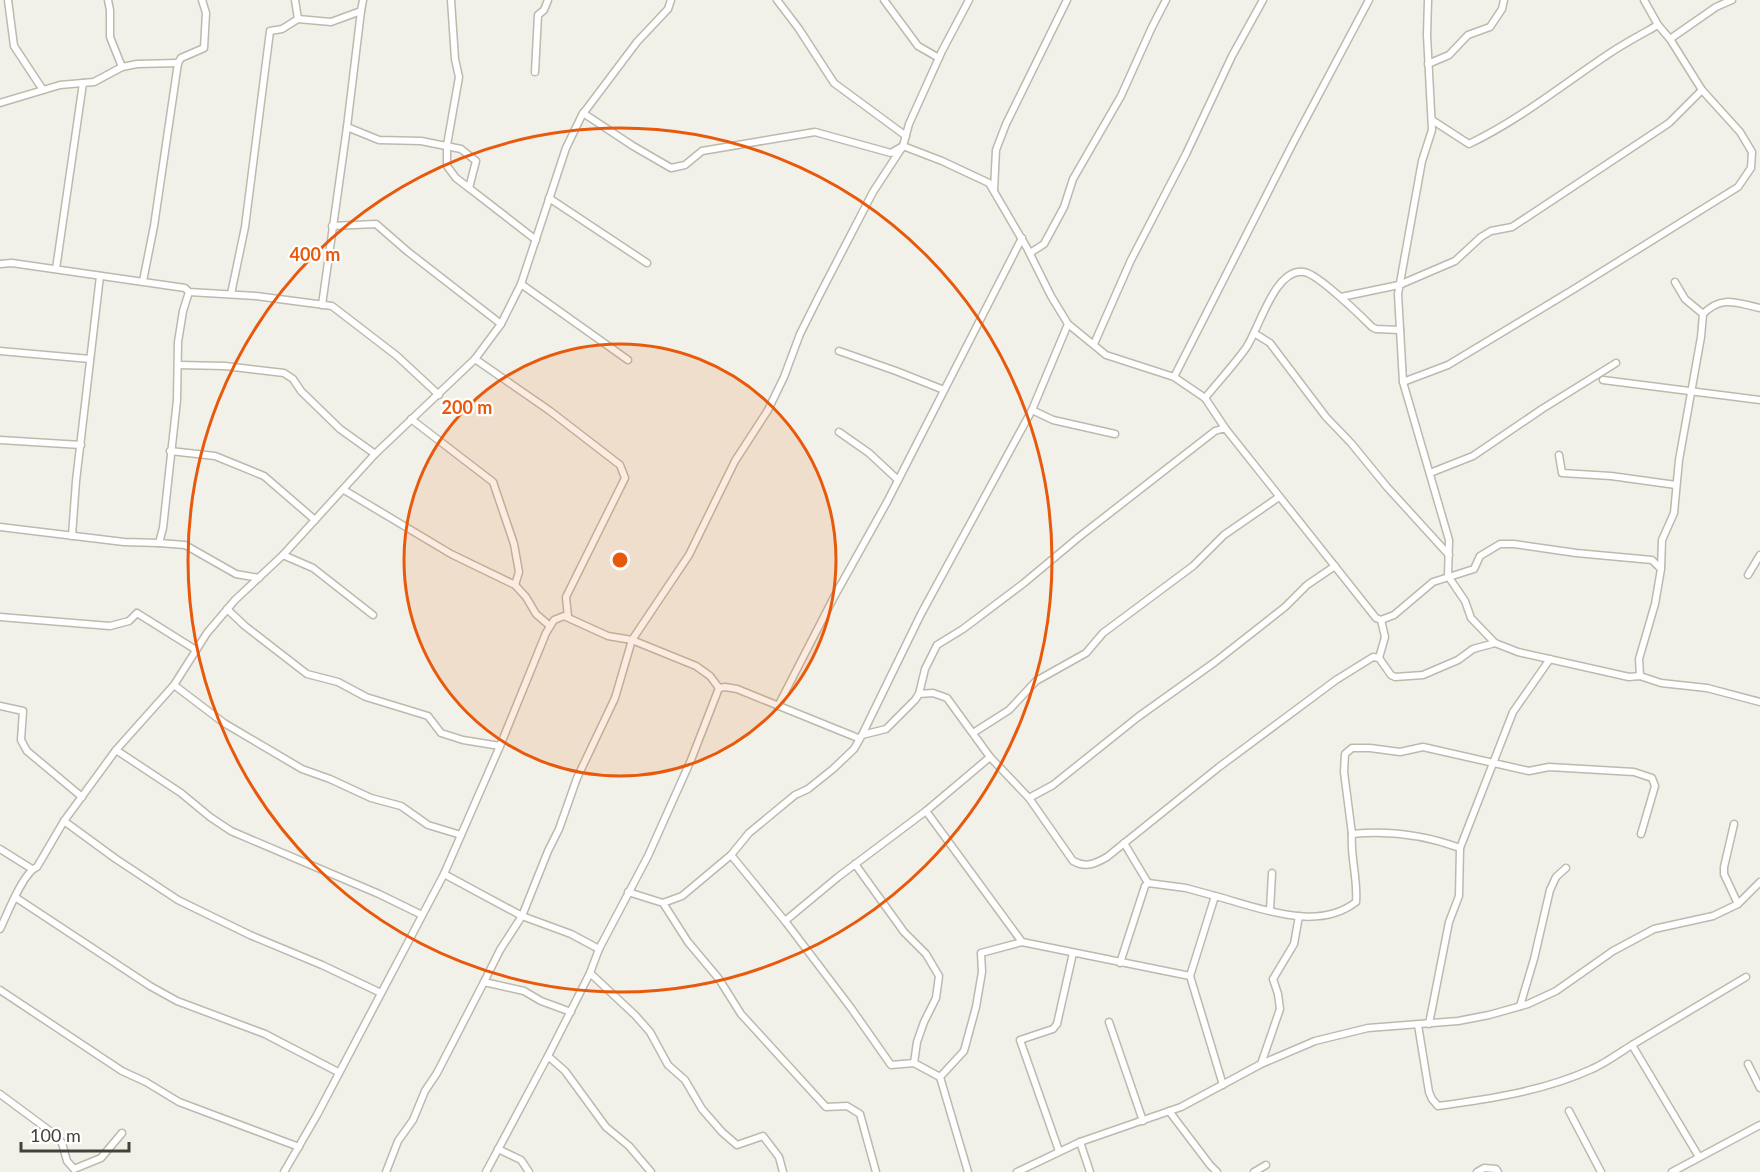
<svg xmlns="http://www.w3.org/2000/svg" width="1760" height="1172" font-family="Lato,sans-serif">
  <style>
    .lines { fill: none; stroke-linecap: round; stroke-linejoin: round }
    .street-casing { stroke: #bdb9ac; stroke-width: 9 }
    .street { stroke: #fff; stroke-width: 6 }
    .ring { fill: none; stroke: #e8590c; stroke-width: 3 }
    .centre { fill: #e8590c; stroke: #fff; stroke-width: 3 }
    .ring-label { font-size: 18px; text-anchor: middle; font-weight: bold; fill: #e8590c; stroke: #fff; stroke-width: 4.5; stroke-linejoin: round; paint-order: stroke }
  </style>
  <rect width="100%" height="100%" fill="#f2f1e9"/>
  <g class="lines">
    <!-- street casing -->
    <g class="street-casing">
      <g id="street">
        <path d="M8,0L14,46L43,90"/>
        <path d="M108,0L110,10V37L122,67"/>
        <path d="M451,0L455,59L459,77L447,145V166L456,178L469,188"/>
        <path d="M777,0L799,29L834,83L906,136"/>
        <path d="M884,0L918,46L939,58"/>
        <path d="M1428,0L1427,35L1432,130L1422,161L1398,294L1403,382L1449,540L1448,576L1465,601L1471,618L1495,643L1518,652L1629,677L1640,676L1661,683L1707,688L1760,702"/>
        <path d="M361,11L347,127L379,140L421,141L461,149L476,161L469,188L536,240"/>
        <path d="M298,19L331,22L361,11L363,0"/>
        <path d="M1670,39L1716,7L1732,0"/>
        <path d="M1428,64L1449,55L1468,35L1490,27L1502,9L1504,0"/>
        <path d="M535,72L538,15L544,10L548,0"/>
        <path d="M0,103L60,85L94,82L122,67L137,64L178,63"/>
        <path d="M583,113L633,146L671,168L685,165L702,151L815,132L891,153L903,146L942,161L989,183L1027,248L1051,296L1068,324L1106,355L1174,377L1205,398L1225,428"/>
        <path d="M1432,120L1469,144C1521,119 1562,85 1610,53C1625,43 1642,34 1658,25"/>
        <path d="M994,190L996,150L1006,124L1067,0"/>
        <path d="M549,198L647,263"/>
        <path d="M332,226L376,224L407,251L501,324"/>
        <path d="M1030,253L1044,244L1064,207L1073,179L1121,96L1152,27L1166,0"/>
        <path d="M0,264L12,263L185,288L189,292L256,296L332,306L397,356L439,395"/>
        <path d="M56,269L83,83"/>
        <path d="M143,281L154,226L178,63L181,58L204,48L206,13L202,0"/>
        <path d="M521,284L628,360"/>
        <path d="M231,294L245,227L270,31L282,29L298,19L295,0"/>
        <path d="M1341,297L1399,285L1455,261L1481,237L1491,231L1512,227L1669,123L1702,90"/>
        <path d="M322,305L347,127"/>
        <path d="M1703,314C1722,295 1736,303 1760,308"/>
        <path d="M1254,333L1270,343L1326,417L1351,443L1387,487L1449,555"/>
        <path d="M1094,344L1131,260L1186,154L1232,56L1263,0"/>
        <path d="M0,351L90,359"/>
        <path d="M839,351L896,371L944,390"/>
        <path d="M475,359L550,411L620,465L625,478L566,597L568,617"/>
        <path d="M178,365L225,366L284,373L293,379L301,391L340,429L375,454"/>
        <path d="M1174,377L1293,143L1369,0"/>
        <path d="M1603,380L1760,400"/>
        <path d="M1403,382L1448,365L1574,289L1738,187L1751,168L1752,152L1740,132L1702,90L1670,39L1658,25L1644,0"/>
        <path d="M1205,398C1218,382 1233,366 1246,348C1259,329 1275,267 1304,272C1318,274 1361,316 1372,327L1376,329L1400,330"/>
        <path d="M1032,410L1053,420L1115,434"/>
        <path d="M411,419L493,482L514,544L519,572L515,585"/>
        <path d="M839,432L869,453L898,480"/>
        <path d="M0,440L81,445"/>
        <path d="M170,451L215,456L264,476L315,520"/>
        <path d="M1559,455L1562,473L1611,476L1676,485"/>
        <path d="M1430,473L1473,456L1542,409L1616,363"/>
        <path d="M344,490L451,554L515,585L526,597L536,614L550,626"/>
        <path d="M0,527L124,542L159,543L163,528L177,400L178,342L183,311L189,292"/>
        <path d="M72,536L76,481L100,276"/>
        <path d="M159,543L185,545L236,574L259,578"/>
        <path d="M283,555L313,568L373,615"/>
        <path d="M1748,575L1760,555"/>
        <path d="M227,609L245,626L307,674L338,682L366,697L428,716L441,733L463,740L500,746"/>
        <path d="M0,617L110,626L129,621L137,613L196,650"/>
        <path d="M1379,658L1385,637L1381,620"/>
        <path d="M1640,676L1639,659L1655,604L1661,569L1662,540L1674,513L1679,460L1701,337L1703,314L1685,299L1675,282"/>
        <path d="M174,685L224,723L302,769L330,779L371,798L401,806L428,825L461,835"/>
        <path d="M719,688L725,687L737,689L858,738"/>
        <path d="M919,694L933,693L947,698L990,757L1029,798L1073,861C1086,868 1095,864 1107,857L1219,767L1336,680L1373,657L1379,658L1391,675L1395,677L1423,675L1458,660L1473,649L1495,643"/>
        <path d="M0,706L23,711L21,740L27,751L82,797"/>
        <path d="M778,706L834,597L887,502L1022,238"/>
        <path d="M973,733L1009,710L1036,681L1086,653L1103,633L1193,566L1224,535L1279,497"/>
        <path d="M862,735L921,614L1032,410L1068,324"/>
        <path d="M116,750L181,793L210,817L231,831L379,894L422,915"/>
        <path d="M1029,798L1053,785L1138,717L1215,662L1285,607L1307,585L1335,566"/>
        <path d="M926,811L990,757"/>
        <path d="M64,821L116,859L178,900L250,935L322,965L381,993"/>
        <path d="M1734,824L1724,867V874L1738,904"/>
        <path d="M1352,834L1344,772L1345,754L1352,748H1370L1400,752L1423,747L1529,771L1549,767L1634,772L1652,778L1655,786L1641,834"/>
        <path d="M1124,843L1148,883"/>
        <path d="M0,849L32,869"/>
        <path d="M855,864L904,932L926,954L939,976L936,998L924,1022L917,1042L914,1063"/>
        <path d="M444,874L522,916L571,934L599,949"/>
        <path d="M628,892L663,903L682,896L731,855"/>
        <path d="M15,897L150,986L177,1001L265,1034L338,1072"/>
        <path d="M663,903L688,942L719,979L741,1014L826,1107L847,1106L860,1114L876,1172"/>
        <path d="M1270,910L1272,873"/>
        <path d="M785,921L851,1008L891,1065L914,1063L940,1077"/>
        <path d="M0,929C7,915 23,872 37,867L64,821L116,750L174,685L207,633L235,600L283,555L375,454L475,359L501,324L521,284L566,148L582,115L637,42L668,9L671,0"/>
        <path d="M1022,942L926,811L838,877L785,921L731,855L749,833L795,795L808,789L833,769L854,749L862,735L886,729L915,700L919,694L925,669L937,645L963,629L1024,583L1079,537L1215,431L1225,428L1376,618L1381,620L1394,615L1433,582L1474,569L1480,556L1500,544H1514L1576,553L1652,560L1661,569"/>
        <path d="M1120,963L1145,886L1148,883L1186,888L1215,896"/>
        <path d="M590,973L635,1015L650,1032L668,1065L685,1080L702,1109L722,1132L737,1145L763,1136L779,1157L783,1172"/>
        <path d="M1190,976L1223,1085"/>
        <path d="M484,982L500,950L522,916L548,851L559,829L577,778L615,698L632,640L689,555L735,461L768,410L784,377L800,334L819,296L873,192L903,146L909,124L942,51L969,0"/>
        <path d="M0,990L122,1071L146,1082L179,1102L299,1147"/>
        <path d="M1520,1006L1534,959L1550,890L1556,877L1566,868"/>
        <path d="M1109,1022L1143,1121"/>
        <path d="M1429,1024L1449,922L1459,896L1460,848L1513,712L1550,659"/>
        <path d="M1418,1025L1429,1092L1432,1099L1438,1106C1490,1099 1544,1091 1592,1069C1606,1063 1619,1053 1632,1045L1699,1157"/>
        <path d="M1632,1045L1746,977"/>
        <path d="M548,1056L565,1071L606,1127L629,1146L651,1172"/>
        <path d="M1261,1064L1280,1009L1278,994L1273,979L1294,944L1299,916"/>
        <path d="M1748,1064L1760,1088"/>
        <path d="M0,1094L54,1134L62,1143L67,1161L74,1169L101,1158L122,1133"/>
        <path d="M1169,1111L1210,1165L1217,1172"/>
        <path d="M1569,1111L1601,1172"/>
        <path d="M1080,1142L1090,1172"/>
        <path d="M498,1149L521,1160L529,1172"/>
        <path d="M1059,1151L1020,1040L1053,1029L1057,1024L1073,953"/>
        <path d="M284,1172L317,1115L444,874L500,746L546,633L554,620L564,616L608,636L632,640L696,666L710,676L719,688"/>
        <path d="M386,1172L398,1141L413,1120L425,1091L437,1073L484,982L524,991L541,1001L571,1012"/>
        <path d="M486,1172L548,1056L590,973L599,949L648,856L691,760L719,688"/>
        <path d="M968,1172L940,1077L964,1051L976,1007L982,972L981,953L1022,942L1190,976L1215,896C1258,907 1316,933 1356,902C1358,879 1350,856 1352,834C1389,830 1425,835 1460,848"/>
        <path d="M1017,1172L1080,1142L1181,1107L1261,1064L1315,1041L1368,1028L1458,1021L1489,1015L1528,1004L1556,991L1613,951L1654,929L1713,916L1738,904L1760,882"/>
        <path d="M1254,1172L1266,1165"/>
        <path d="M1477,1172L1484,1168L1496,1169L1498,1172"/>
        <path d="M1672,1172L1760,1125"/>
      </g>
    </g>
    <!-- street -->
    <use href="#street" class="street"/>
  </g>
  <!-- distance rings -->
  <circle cx="620" cy="560" r="216" fill="#e8590c" fill-opacity=".12"/>
  <g class="ring">
    <circle cx="620" cy="560" r="216"/>
    <circle cx="620" cy="560" r="432"/>
  </g>
  <circle cx="620" cy="560" r="9" class="centre"/>
  <g class="ring-label">
    <text x="315" y="261">400 m</text>
    <text x="467" y="414">200 m</text>
  </g>
  <!-- scale -->
  <path d="M21 1142v9h108v-9" fill="none" stroke="#454138" stroke-width="3"/>
  <text x="30" y="1142" font-size="18" fill="#454138" stroke="#ffffff" stroke-width="4.5" paint-order="stroke">100 m</text>
</svg>
